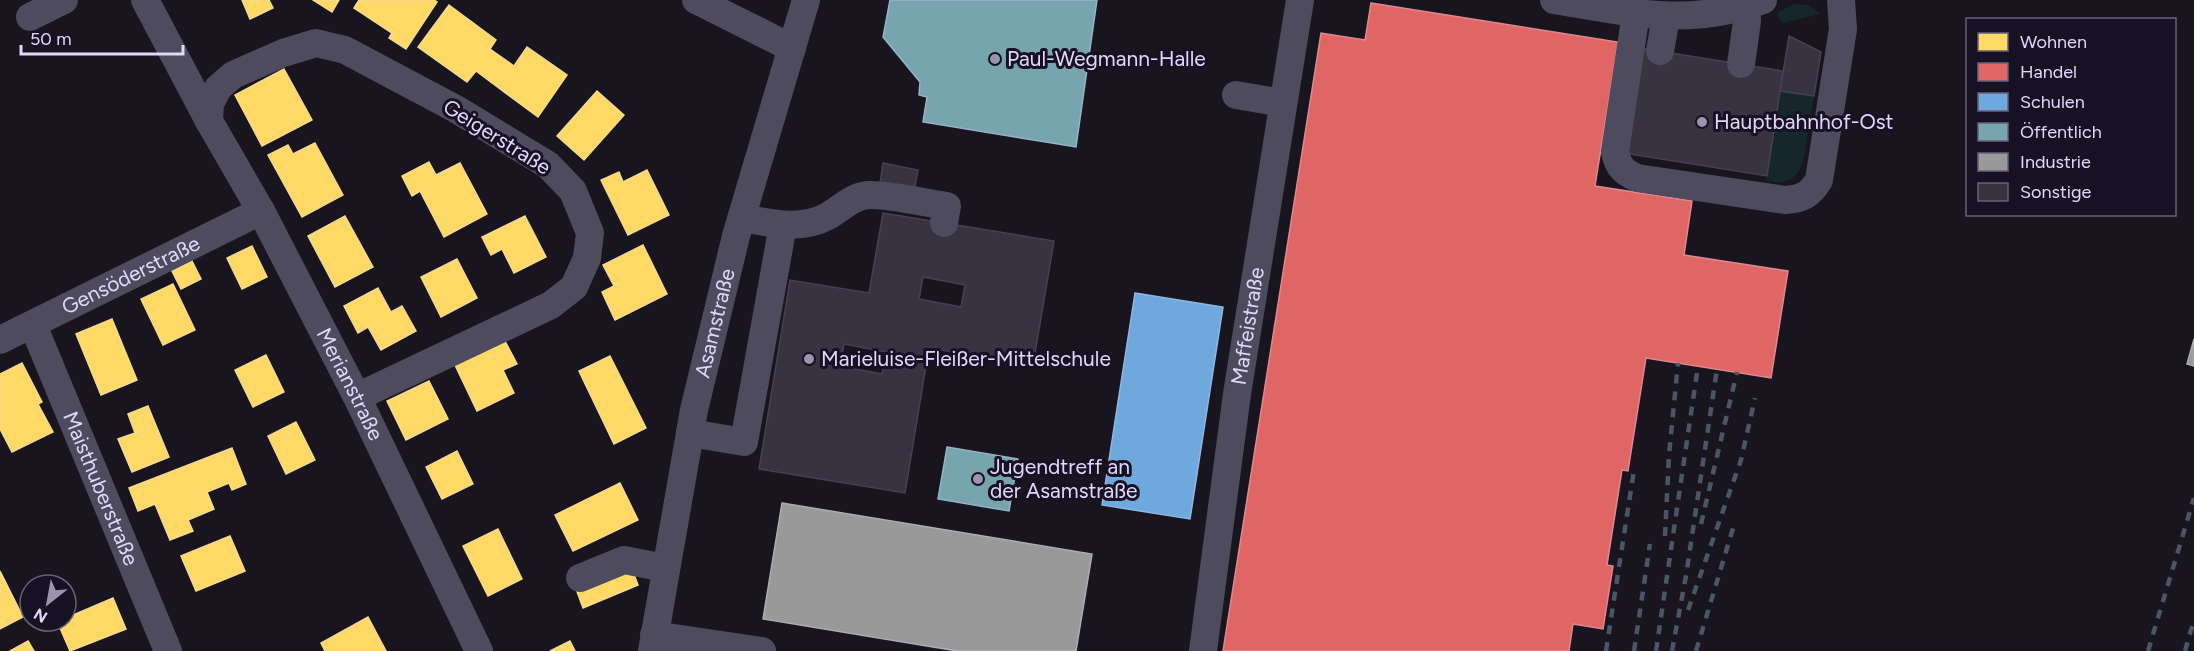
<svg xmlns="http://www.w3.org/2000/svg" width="2194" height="651" font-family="Figtree,sans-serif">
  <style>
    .green { fill: #15272a }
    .homes { fill: #ffd966; stroke: #f6d992; stroke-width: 1.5 }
    .shops { fill: #e06666; stroke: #e08892; stroke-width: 1.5 }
    .schools { fill: #6fa8dc; stroke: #91b6e5; stroke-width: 1.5 }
    .public { fill: #76a5af; stroke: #96b4c6; stroke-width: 1.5 }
    .industry { fill: #999; stroke: #aeacb6; stroke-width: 1.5 }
    .building { fill: #373341; stroke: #464152; stroke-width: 1.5; fill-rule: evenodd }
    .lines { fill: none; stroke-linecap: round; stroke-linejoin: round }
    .minor { stroke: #4e4b5e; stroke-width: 28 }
    .rail { stroke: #495666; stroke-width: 4.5; stroke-dasharray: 9 8; stroke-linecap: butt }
    .poi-dot { fill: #9a94ad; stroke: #161123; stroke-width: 2 }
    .labels { text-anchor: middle; stroke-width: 6; stroke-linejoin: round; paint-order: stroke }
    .poi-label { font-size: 21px; fill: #e0d8fa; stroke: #161123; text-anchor: start }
    .street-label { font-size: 21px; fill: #e0d8fa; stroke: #161123 }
  </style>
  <rect width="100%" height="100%" fill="#18151f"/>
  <!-- green -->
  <g class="green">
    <path d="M1794,4L1809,5L1820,14L1782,23L1777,13Z"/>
    <path d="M1780,91L1814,96L1811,115L1806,114L1804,127L1809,128C1804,156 1805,190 1766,181Z"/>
  </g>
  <!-- homes -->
  <g class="homes">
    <path d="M242,0H269L273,8L250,19Z"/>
    <path d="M313,0H339L332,12Z"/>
    <path d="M359,0H434L437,2L406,49L389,38L392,33L354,8Z"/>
    <path d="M449,5L496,40L490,49L514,66L527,47L567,75L538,117L476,71L467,82L418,47Z"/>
    <path d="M284,69L312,120L262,146L235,95Z"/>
    <path d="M597,91L624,115L584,160L557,136Z"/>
    <path d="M315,143L343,195L302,217L268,155L288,145L293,154Z"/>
    <path d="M429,162L436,175L460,163L487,214L444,237L420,191L412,196L402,176Z"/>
    <path d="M647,170L669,215L628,235L601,180L619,172L623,182Z"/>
    <path d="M345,216L373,267L335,287L308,236Z"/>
    <path d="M525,216L546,257L514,273L502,249L491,255L482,237Z"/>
    <path d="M643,245L667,294L615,320L602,292L614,286L603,265Z"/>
    <path d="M252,246L267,277L242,289L227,258Z"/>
    <path d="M457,259L477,298L441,317L421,277Z"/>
    <path d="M192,261L201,279L181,289L172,271Z"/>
    <path d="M173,284L195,330L163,345L141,299Z"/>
    <path d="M378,288L391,312L402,306L416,331L381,350L368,327L358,333L344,306Z"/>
    <path d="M112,319L137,380L101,395L76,334Z"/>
    <path d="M505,341L517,364L503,370L514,393L477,411L455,365Z"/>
    <path d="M266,355L284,392L253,407L235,370Z"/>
    <path d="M610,356L646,428L614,444L579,371Z"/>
    <path d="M22,363L42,402L38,404L53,432L12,452L0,429V374Z"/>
    <path d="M429,381L448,419L406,440L387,401Z"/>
    <path d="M148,406L169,457L132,472L118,439L135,433L128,414Z"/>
    <path d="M296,422L315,460L286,474L268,436Z"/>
    <path d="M232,448L246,484L232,490L229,483L207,492L214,509L188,520L193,531L170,540L155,504L138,511L129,488Z"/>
    <path d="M457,451L473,484L442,499L426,467Z"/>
    <path d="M620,483L638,520L573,551L555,515Z"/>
    <path d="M498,529L522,579L488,596L463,546Z"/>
    <path d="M230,536L245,571L196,591L181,556Z"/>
    <path d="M631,566L638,585L583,608L576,589Z"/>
    <path d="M0,571L23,617L0,629Z"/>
    <path d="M113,598L126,629L70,651L57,621H66V618Z"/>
    <path d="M368,617L386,651H325L321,643Z"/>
    <path d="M28,641L34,651H10Z"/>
    <path d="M570,641L575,651H550Z"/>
  </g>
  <!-- shops -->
  <path class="shops" d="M1371,3L1618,42L1595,186L1692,201L1684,255L1788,271L1771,378L1646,358L1628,471L1622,470L1607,565L1613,566L1603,629L1573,624L1569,651H1223L1321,33L1365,40Z"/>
  <!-- schools -->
  <path class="schools" d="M1135,293L1223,307L1190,519L1102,505Z"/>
  <!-- public -->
  <g class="public">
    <path d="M890,0H1097L1076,147L923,122L927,97L919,95L920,82L883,37Z"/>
    <path d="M947,447L1018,459L1009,511L938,499Z"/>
  </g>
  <!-- industry -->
  <g class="industry">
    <path d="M2194,339V366L2187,364Z"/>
    <path d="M782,503L1092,554L1076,651H957L763,619Z"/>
  </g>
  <!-- building -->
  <g class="building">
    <path d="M1789,36L1821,52L1814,96L1780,91Z"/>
    <path d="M1640,48L1783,71L1767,176L1623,153Z"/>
    <path d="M883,163L918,170L913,196L879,190Z"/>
    <path d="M883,213L1054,241L1033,365L929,348L905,493L759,469L790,280L869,293ZM923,277L965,285L961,307L919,299ZM844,344L886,352L882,374L840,366Z"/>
  </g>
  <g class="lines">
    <!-- minor -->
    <g class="minor">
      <path d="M145,0L209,121"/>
      <path d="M696,0L792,48"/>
      <path d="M1554,0C1628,12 1690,28 1763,0"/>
      <path d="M1636,13L1615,152C1618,166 1623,172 1637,178L1785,200C1802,199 1810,195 1819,180L1843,29L1841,0"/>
      <path d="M30,17L64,0"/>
      <path d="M1660,51L1666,17"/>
      <path d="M1741,64L1747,21L1746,7"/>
      <path d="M1236,95L1283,103"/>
      <path d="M742,218C770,223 801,231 828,216C842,208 852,196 869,195C889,194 925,203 947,206L944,223"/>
      <path id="s1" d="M33,325L168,651"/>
      <path id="s2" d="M0,340L261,211"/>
      <path id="s3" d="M357,397L551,305L574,287L587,258L590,233L573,191L548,165L456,109L345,50L316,43L283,53L233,75L218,88L210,104L209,121L261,211L357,397L479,651"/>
      <path d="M690,433L744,442L783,225"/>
      <path d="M580,578L624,560L665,568"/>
      <path d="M654,635L762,651"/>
      <path id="s4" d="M652,651L694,410L736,236L806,0"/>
      <path id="s5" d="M1203,651L1237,394L1300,0"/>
    </g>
    <!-- rail -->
    <g class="rail">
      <path d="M1701,524L1737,372"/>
      <path d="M1665,536L1669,455L1678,363"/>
      <path d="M1688,610L1741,460L1755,398"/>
      <path d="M1606,651L1634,470"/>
      <path d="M1634,651L1650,544"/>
      <path d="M1656,651L1698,366"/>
      <path d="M1672,651L1686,576L1717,369"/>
      <path d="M1696,651L1734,525"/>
      <path d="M2148,651L2194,498"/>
      <path d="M2185,651L2194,620"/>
    </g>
  </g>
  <!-- markers -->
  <g class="poi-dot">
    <circle cx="995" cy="59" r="6"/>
    <circle cx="1702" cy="122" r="6"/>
    <circle cx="809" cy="359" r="6"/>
    <circle cx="978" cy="479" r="6"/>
  </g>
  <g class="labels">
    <!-- poi labels -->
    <g class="poi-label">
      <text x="1007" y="66">Paul-Wegmann-Halle</text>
      <text x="1714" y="129">Hauptbahnhof-Ost</text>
      <text x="821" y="366">Marieluise-Fleißer-Mittelschule</text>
      <text x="990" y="474">Jugendtreff an<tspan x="990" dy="24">der Asamstraße</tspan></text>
    </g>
    <!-- street labels -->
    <g class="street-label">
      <text transform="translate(497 137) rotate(32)" y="7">Geigerstraße</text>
      <text dy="7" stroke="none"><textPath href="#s2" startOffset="146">Gensöderstraße</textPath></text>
      <text dy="7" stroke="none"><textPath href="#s4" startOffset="334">Asamstraße</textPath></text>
      <text dy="7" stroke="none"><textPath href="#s5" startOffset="328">Maffeistraße</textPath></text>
      <text dy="7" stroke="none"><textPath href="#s3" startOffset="1088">Merianstraße</textPath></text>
      <text dy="7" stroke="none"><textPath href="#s1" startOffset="177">Maisthuberstraße</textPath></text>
    </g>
  </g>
  <!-- legend -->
  <rect x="1966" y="18" width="210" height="198" fill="#161123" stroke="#676179" stroke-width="1.5"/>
  <rect x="1978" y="33" width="30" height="18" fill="#ffd966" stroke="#676179" stroke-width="1.5"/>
  <text x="2020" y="48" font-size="18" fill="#e0d8fa">Wohnen</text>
  <rect x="1978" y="63" width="30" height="18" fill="#e06666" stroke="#676179" stroke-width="1.5"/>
  <text x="2020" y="78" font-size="18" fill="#e0d8fa">Handel</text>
  <rect x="1978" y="93" width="30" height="18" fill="#6fa8dc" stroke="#676179" stroke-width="1.5"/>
  <text x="2020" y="108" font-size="18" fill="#e0d8fa">Schulen</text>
  <rect x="1978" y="123" width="30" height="18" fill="#76a5af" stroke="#676179" stroke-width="1.5"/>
  <text x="2020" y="138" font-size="18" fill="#e0d8fa">Öffentlich</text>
  <rect x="1978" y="153" width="30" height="18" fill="#999999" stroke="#676179" stroke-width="1.5"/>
  <text x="2020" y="168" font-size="18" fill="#e0d8fa">Industrie</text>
  <rect x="1978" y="183" width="30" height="18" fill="#373341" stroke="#676179" stroke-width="1.5"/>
  <text x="2020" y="198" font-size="18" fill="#e0d8fa">Sonstige</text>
  <!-- north arrow -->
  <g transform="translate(48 603) rotate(211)"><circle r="28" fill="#161123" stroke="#676179" stroke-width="1.5"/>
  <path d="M0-4.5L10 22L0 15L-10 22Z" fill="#9a94ad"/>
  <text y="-9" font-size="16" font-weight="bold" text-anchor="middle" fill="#e0d8fa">N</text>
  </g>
  <!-- scale -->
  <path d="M21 45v9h162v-9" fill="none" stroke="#e0d8fa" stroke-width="3"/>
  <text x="30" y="45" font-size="18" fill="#e0d8fa" stroke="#161123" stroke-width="4.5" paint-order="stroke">50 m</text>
</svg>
